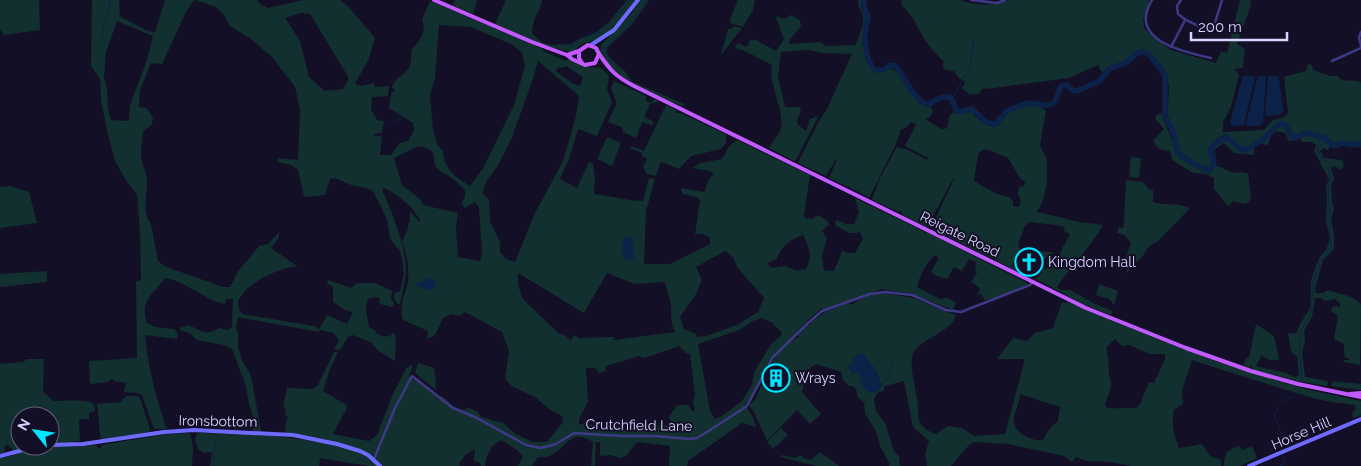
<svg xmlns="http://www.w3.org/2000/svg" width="1361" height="466" font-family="Raleway,sans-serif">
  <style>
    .green { fill: #12302f; fill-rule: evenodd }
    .water { fill: #0c2248 }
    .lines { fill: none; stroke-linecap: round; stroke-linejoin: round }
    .stream { stroke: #0c2248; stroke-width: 1 }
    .river { stroke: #0c2248; stroke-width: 5.5 }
    .street { stroke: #3d3a85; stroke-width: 2.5 }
    .secondary { stroke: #6f6bff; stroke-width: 4 }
    .primary { stroke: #c25bff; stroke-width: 4 }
    .labels { text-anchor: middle; stroke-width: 4; stroke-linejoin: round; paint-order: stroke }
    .street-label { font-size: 14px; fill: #d9d4ff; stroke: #130f26 }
    .poi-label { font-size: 14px; fill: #d9d4ff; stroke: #130f26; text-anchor: start }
  </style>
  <rect width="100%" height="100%" fill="#130f26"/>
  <!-- green -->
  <g class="green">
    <path d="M0,0H39L40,30L4,35L0,28Z"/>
    <path d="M92,0H119L120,13L119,16L148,31L155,32L165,0H194L186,12L162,64L151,63L140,90L139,107L147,108L153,118L152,125L143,131C143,139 141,147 141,155C141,164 146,170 147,178C148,192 141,212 151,224L158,261L164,266L223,287H230L238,271L247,261L259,246L268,244L279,232V237L271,248L297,266C281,268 261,277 248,288C244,291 241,297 238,301L239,310L242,314L314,326L319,329L327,315L347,324L353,312L347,311L333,302V287L327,283L328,280L351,288L357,283H375L392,291L391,298L394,304L392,307L380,304L379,297L369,298C363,306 368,318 369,327L375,330L377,334C384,337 388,338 394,333L396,337L395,361L377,350L372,343L353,335L348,337L340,350L334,349L339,340L333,333L320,330L318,332L238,317L236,328L238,332V347L242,360L251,376L261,431H252L255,422L249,405L246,386L232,349L223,345L197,340L190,333L180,330V328L188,325C202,330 204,337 219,328L227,330L232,327L233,299H226L225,304C204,300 188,282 165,278C153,295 139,300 147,323L155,327L174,329L178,334L177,339L145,335C148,367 156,399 167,429H154L142,395L138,393L124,392L126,383L114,381L113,379L109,380V382L90,384L89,361L137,358L136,282L141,280L140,233L137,195L127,182L115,161L107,131L101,100L100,79L91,66ZM117,21L153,36L147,60L130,105L129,121L111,120L108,109L107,88L104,78L106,52Z"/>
    <path d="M195,0H257L260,4L268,8L303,0H340L347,5L375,38L369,58L355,84L362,86L374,83V87L389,86L388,96L372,97L371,109L377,120L384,121L382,133L373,134L375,136H380L382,138L380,155H391L400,143L408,141L414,130L413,123L389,108L391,94L395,90L392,88C393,79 403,76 408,69C412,63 411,55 412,49C420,41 427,31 422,20L430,1L543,49V51L566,61L567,59L587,67L601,68L609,76L607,89L612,102L597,136L578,129L569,159L560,179L577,188L589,162L593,164L595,178L594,194C611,196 628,201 643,201L649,178L655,179L646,211L644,264H670L710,244V238L703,234H695L700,200L696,197L683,194L681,191L682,188L704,192L709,179L714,174L710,171L692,168L700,163L722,159L730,145L737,140L810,175L804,215L805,218L812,219L818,215L828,221L829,225L822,231L827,238L822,256L824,270L834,271L842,251L848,253H855L863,239L860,232C849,235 846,231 836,226L835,222L837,220L846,224H854L859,212L855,198L923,231L925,233L927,232L1027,283V285L998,297L985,300L981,294L977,296L980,288L971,282L977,273L975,270L976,262L969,259L962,271L954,267L947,279L937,276L931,272L939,258L935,255C927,261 919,277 917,287L940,299L947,298L956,302L953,310L909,293L898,292L882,289L823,310L822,308L807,321L773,356L752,397L745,405L753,417L756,427L742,423L688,461L687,466H669L670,446L637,442L626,456L619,458L611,455L600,456V442H596L595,466H591L593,442C564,424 565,461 538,457L532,466H518L523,456L517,450L501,440C492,444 485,456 485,466H481L480,463L473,460L475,454L474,449L465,455L459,464L460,466H369L320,458L319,466H210L212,452L204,453L198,449L195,440L197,433L259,434L312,441L313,437L286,433L285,424L288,417L285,416L286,408L283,407L287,388L313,389L318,385L334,352H338L330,369L323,391L348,406L333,434L369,441L377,435L392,396L407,367H409L410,365L413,366L409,376L427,388L439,399L442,396L453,406L462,410L469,408L477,411L481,417L503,423L517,435L533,442H547L563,422L562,416L549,409L535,397L513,387L505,379L509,351L502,332L465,312L460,316L452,314L443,318L435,335L427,339L428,331L403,320C398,307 406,293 408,281C409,267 407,254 402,242L408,229V224L410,221V213L411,212L419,222L420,220C412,206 399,195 384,188L382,189C392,213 405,243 406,269C406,280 402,293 400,304H398L394,298L395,293L400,291L404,273L402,258L399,250L390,239L387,219L374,193L370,189L351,185L335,178L330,179L325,195L304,197L298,170L291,165L278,162L277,158L298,160L300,110L295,87L273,58L251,39L230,26L224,15L216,7ZM301,13L310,14L349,78L343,89L325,91L309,77L300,41L285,18ZM439,25L471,27L513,45L522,53L525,65L514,105L483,168L470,186C454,176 445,170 443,151L437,144L433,129L430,95L435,78ZM538,61L579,96L576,116L563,161L535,213L515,262L506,259L500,252V242L490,222L489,200L482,193L487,180L497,167L512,137L532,82ZM566,66L583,77L580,86L572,83L556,71L558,67L562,68ZM418,146C443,150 428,160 439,170C442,173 446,174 449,176C455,180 460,185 465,190V197L461,204L465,208L475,202L479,207L482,252L480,261L458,257L456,227L458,213L423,205L421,200L402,185L394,158ZM803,235C809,248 813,255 806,269L797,271L785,266L771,268L767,263L777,259C781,247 790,239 803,235ZM725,251L733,257L737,267L764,298L758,312L737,325L706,336L697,337L696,334L684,329L680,317L696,294L702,280L696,267ZM518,273L584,313L607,273L634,284L665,282C666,289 669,295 670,301C673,314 669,320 675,332L614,340V337L579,338L574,335L571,341L566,336L558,333L522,298L518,284ZM761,318L771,322L781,332V336L771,344L754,372L752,385L742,401L722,416L715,419L710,411L698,344L739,330L753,321ZM679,346L686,353L690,354L695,396L693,401L695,411H692L688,405H677L669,417L673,425L623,426L579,424V419L588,401L586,368H596L598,373L606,371V366L639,356L645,358Z"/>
    <path d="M455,0H477L473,14L452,5Z"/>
    <path d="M506,0H542C540,12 531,21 532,33C545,49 553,44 571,44C581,36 587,37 596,32C608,25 618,11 627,0H635C625,15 612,31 596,40C591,42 585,42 581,45C576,48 577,51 571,52L542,45L495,24Z"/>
    <path d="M640,0H649L633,23L607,48V53L611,59L625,71L631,81L684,104L683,106C675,104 666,99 658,96C635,85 613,75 600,52L601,45L632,13Z"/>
    <path d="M738,0H755L753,10L743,27L730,23V19Z"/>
    <path d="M858,0H862L861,7L866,16L863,34L864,47L872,70L883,72L891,68C894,70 898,72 901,75C909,86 914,106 930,107L933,111L931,116L925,119L943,130L944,128L947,129L949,117L953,112L957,114L972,112C978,121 987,128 998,126C1001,121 1004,116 1008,113C1019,107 1036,102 1046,111L1040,145L1047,160V182L1043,200L1037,212C1050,215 1062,217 1074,221C1083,223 1094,223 1103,225C1090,248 1072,265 1057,287L1061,290H1070L1095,304L1113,311L1111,315L1081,303L1036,279L1042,273V269L1045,270L1049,266L1047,264L1055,255L1057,258L1070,234L1065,232L1063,226L1029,222L1025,226L1018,243L1020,249L1051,252L1053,254H1049L1040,265L1042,257L1030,252L1024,263L1019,261L1018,263L1014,261L1012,266L1033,277L1030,278C1021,274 989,255 984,255L931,228L954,179H953L927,227L903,215L901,211L899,212L872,200L880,178L897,147L908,150L927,160L928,158L905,146L916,125L911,122L908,126L901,130L896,144L869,198C857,190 841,184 829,178L837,159H836L826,176L798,163L820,119L826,111L852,54L823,53L809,50L781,52L778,77L785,107H799L801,111L797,120L798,125L806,131L809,123V119L814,118L815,116L818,117L796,160L794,161L769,148C772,142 780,134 781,128C785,111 768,85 772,65L745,51L735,48L738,43L746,47L751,39L756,40L776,51L784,39L776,18L777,16L784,19L791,15L800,20L801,26L789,41L790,44L821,42L826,46L855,45C859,37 864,25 863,16C861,10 857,6 858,0ZM982,150H989L1008,158L1021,180L1025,181L1024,186L1019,187L1018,194L1021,200L1019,207L1013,206V201L1009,197L997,194L974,181L978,155Z"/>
    <path d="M901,0H961C975,6 995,6 1009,0H1149L1143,20L1145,29L1152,36L1171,50L1216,63L1221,51L1227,53L1240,0H1251L1250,8L1237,44L1245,49L1243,68L1234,69L1239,75L1231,107L1223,122V132L1264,130L1273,120L1285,117L1288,113L1284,77L1306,71L1308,64L1312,65L1313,70L1331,76H1338L1341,80L1358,81L1361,83V143C1351,146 1346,140 1335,145C1325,139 1316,130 1304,132C1298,133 1297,136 1292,135L1286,122C1275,120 1272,128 1265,134C1262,138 1248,147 1244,149L1238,147L1235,142L1225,134C1208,144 1208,146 1211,164L1208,167L1198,165L1185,157L1180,152L1174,129L1167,116L1169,89L1167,75L1150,53L1139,50L1126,61L1110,66L1102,73L1098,65L1069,78L994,88L982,89L980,93C972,96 968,95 962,88L965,82L958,77L954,71L945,70L942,65L944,62C937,55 930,48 925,40C918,29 913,15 902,6Z"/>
    <path d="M734,26L742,28L721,55L728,29H731Z"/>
    <path d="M614,81L646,96V101L651,103L654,99L659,102L650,104L644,117L651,120L654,123L652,125L642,122L636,138L623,132L622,127L608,122C617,103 619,107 611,88Z"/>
    <path d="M666,105L676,110V113H680L726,134V143L721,149L691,156L679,169L662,162L660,164L656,176L647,174L643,167L647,159L641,155L642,153L630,148L631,146L644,151Z"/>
    <path d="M1161,113C1166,127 1173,140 1177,154L1202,170L1210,171L1215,167L1214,147L1226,140C1238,147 1238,158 1254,147V155L1234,153L1224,143L1215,149L1216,166C1222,167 1226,170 1232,172C1238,174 1243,171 1248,174L1251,199L1246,204L1233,201L1228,206L1214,189V178L1206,174L1193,173L1172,160L1170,151L1159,149L1153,141L1164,129L1156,120L1155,116Z"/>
    <path d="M1280,125L1285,126L1291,139L1298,141H1289L1285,133L1277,131L1271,135L1268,145L1261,144L1275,129Z"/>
    <path d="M1304,135L1324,140L1329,146V150L1323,148L1320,151L1324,158L1342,160L1344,166L1341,170L1334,166L1331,168L1334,179L1331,185L1332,202L1334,209L1331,219L1334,234V249L1323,260L1315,289L1316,293H1323L1328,290C1340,295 1353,294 1361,305L1360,365L1343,362L1344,360H1349L1348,358L1344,357L1345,354L1344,353V344L1334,339L1338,316L1331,311L1332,307L1337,306L1340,308V303L1335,299L1325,301L1321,298H1315L1312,317L1304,331L1305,342L1302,352L1305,377L1328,381L1327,386L1297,381L1254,370L1251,366L1249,368L1243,364L1247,357L1249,358L1256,324L1274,336L1279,358L1278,360C1271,361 1267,360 1262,355L1256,366L1286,373L1295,377L1299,375L1297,356L1291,352L1288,333L1293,334L1297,332L1300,324L1310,308L1311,280L1319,258L1326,250L1330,238L1326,221L1327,198L1326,186L1329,179L1314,151L1316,146C1313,140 1309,143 1302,142L1299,137Z"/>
    <path d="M607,137L621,143L612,166L597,159Z"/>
    <path d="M1131,157L1141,158L1139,178L1129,177Z"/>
    <path d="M1126,180L1143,182L1149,189L1153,190V202C1167,206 1176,202 1190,208L1157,242C1145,247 1147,252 1140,259C1135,263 1131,268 1126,274L1129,263L1125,261L1131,242L1123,234L1117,233L1119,227L1123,228L1124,222Z"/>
    <path d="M11,186L29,192L37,223L0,228V187Z"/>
    <path d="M47,271V282L0,287V274Z"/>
    <path d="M1099,284L1118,291L1114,305L1109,299L1096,295Z"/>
    <path d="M884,293L913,298L956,315C952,331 923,339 915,350C907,360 916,388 917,400C919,406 917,417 920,423C924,429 930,432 936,434L948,426L962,428L974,436L1005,434L1025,359H997L1014,337L1017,339L1027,341L1035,333L1053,328L1062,302L1065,303L1068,302L1217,362L1305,389L1361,401V415L1353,418L1352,413L1356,409L1355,405C1341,403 1324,402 1310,397C1271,385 1231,373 1192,360L1182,391L1183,404L1174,410C1171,424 1174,435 1179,448L1202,444L1210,456L1221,460V466H1131L1111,462L1087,461L1076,457L1073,461H1070L1064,456L1008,444L974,442L969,445L951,466H927L925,454L929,441L913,427L904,381L885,386L883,391L877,393L874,400L876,411L885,423L894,451L899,456L900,466H889L890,464L880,446L876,431L865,414L864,402L858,398L856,389L853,386H849L843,380L841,372L816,364L807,370L802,392L821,414L810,424L797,410L767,441L755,414L749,405L755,400C766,378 773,346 799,337L798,335L807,325L811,324V322L825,312L848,303L852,304L869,295ZM1115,339L1122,346L1129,345L1150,354H1165V359L1154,383L1149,382L1140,404L1136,408C1124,407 1117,410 1105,407C1105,399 1111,393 1111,385C1112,381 1109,377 1109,373C1108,364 1109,357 1106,348ZM864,354L876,371L882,387L857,373H853L849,366L853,363V357ZM1020,394L1060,407L1058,421L1050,428L1043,440C1031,441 1012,433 1014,418C1015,410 1020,402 1020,394Z"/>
    <path d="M26,359H44L43,392L54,401C63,401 86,399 92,403C95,405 95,407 95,411L89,413V419H79L80,441L72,442V447L97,445L98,448H101L102,445L166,434L190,433L193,448L192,466H0V458L12,456L13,450L7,444L4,447L6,452L0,453V364L24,362ZM20,416H50V446H20Z"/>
    <path d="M418,363L434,368L436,382L435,383L436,390L415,373Z"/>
    <path d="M1333,381L1361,384V390L1331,386Z"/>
    <path d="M126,396H137L140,398L150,429L149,432L102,440C98,432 99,414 97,404L121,402Z"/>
    <path d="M781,428L788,435L773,449L767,442Z"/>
    <path d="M1240,446L1242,450L1252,446L1257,458L1240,466H1224C1224,453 1228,449 1240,446Z"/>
    <path d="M820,452L839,466H817L780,457L782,455L795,458L800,455L805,459L811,460Z"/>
  </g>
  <!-- water -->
  <g class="water">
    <path d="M1243,75L1255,77L1244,125L1232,126L1230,123Z"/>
    <path d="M1258,76H1265L1266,78L1263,122L1261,126H1247L1246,124Z"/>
    <path d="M1268,76H1277L1279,78L1283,108V112L1278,115L1267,116L1265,115Z"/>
    <path d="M626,236L632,238L634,258L630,260H626L622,255L623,241Z"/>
    <path d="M426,278L433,279L436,286L432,291L416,286L417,282H424Z"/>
    <path d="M861,353L864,354L876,371L882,387C872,400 860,388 859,375L857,373L853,374L848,366L852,363L853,357Z"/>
  </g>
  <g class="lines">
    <!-- stream -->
    <g class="stream">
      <path d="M101,38L110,4L109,0"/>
      <path d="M562,45L571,46L580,39L598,32L620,13L630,0"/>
      <path d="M623,72L607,55L605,50L607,46L631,22L647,0"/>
      <path d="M952,100L970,67L974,40"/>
      <path d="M389,127L402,116"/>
      <path d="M1302,380L1299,344L1300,333L1310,315L1314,281L1321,260L1331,249L1328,186L1331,179L1328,169L1332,163L1322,159L1317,150L1322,146L1316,136"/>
      <path d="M880,385L886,381C888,375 892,369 891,362"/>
      <path d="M1282,449V436L1274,415C1283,392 1295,404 1301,388"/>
      <path d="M213,466L215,443L219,435"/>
      <path d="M1280,466L1284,464L1283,455"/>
    </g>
    <!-- river -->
    <path class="river" d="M864,0V8L868,15C868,22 865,28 865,35C864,45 868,64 875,70H884L890,65L896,66C904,77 915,101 928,105C935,100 942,95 951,98L956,110L960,112L972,109C978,113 985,125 994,124C999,123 1003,112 1011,109C1017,107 1025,103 1030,103C1038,102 1044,109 1053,103C1058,99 1058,91 1061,86L1067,85L1074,91L1080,90L1100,81L1109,69L1127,62L1137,53L1144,52L1150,55L1165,75V116L1173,132L1178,152L1181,156L1203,169L1209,170L1214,164L1210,151L1212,146L1226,137C1234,141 1236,149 1245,150C1252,147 1260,142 1266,137C1273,131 1275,123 1285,124L1293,138L1306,133L1325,138L1333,146L1344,143L1353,145L1361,144"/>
    <!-- street -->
    <g class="street">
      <path d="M971,0L997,3L1005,0"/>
      <path d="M1152,0C1127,40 1183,52 1211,58"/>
      <path d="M1181,0L1177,6L1178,14L1186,20L1207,30L1214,26L1222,0"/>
      <path d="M1361,32L1359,38L1361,46"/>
      <path d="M1171,47L1185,20"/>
      <path d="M1332,61L1361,48"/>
      <path d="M374,459L395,408L412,376L453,408L475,417L526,445L541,448L556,444L574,433L622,436H655L689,439L697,438L707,432L747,406L773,357L808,323L822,311L870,294L885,292L912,295L946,310L961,312L1030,285L1033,282"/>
    </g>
    <!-- secondary -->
    <g class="secondary">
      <path d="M591,45L614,30L638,0"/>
      <path d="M50,445L83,444L164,432L194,430L293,435L337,444L360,451L368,455L380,466"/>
      <path d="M0,456L38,446"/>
      <path d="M1249,466L1361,419"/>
    </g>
    <!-- primary -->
    <g class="primary">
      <path d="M434,0L532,42L567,55L572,59L585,65L595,63L599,54L596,48L588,45L579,51L567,55"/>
      <path d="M579,51V58L582,63"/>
      <path d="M599,54C611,71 615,76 634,86L1086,308L1186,348L1251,371L1298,384L1361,397"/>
      <path d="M1350,394L1361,393"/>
    </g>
  </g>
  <!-- icons -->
  <defs>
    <g id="church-ring" transform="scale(1.4375)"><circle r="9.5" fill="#130f26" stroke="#00e5ff" stroke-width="1.5"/><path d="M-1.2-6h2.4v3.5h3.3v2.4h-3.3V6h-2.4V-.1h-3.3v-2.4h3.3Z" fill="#00e5ff"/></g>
    <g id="building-ring" transform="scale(1.4375)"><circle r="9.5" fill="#130f26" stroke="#00e5ff" stroke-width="1.5"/><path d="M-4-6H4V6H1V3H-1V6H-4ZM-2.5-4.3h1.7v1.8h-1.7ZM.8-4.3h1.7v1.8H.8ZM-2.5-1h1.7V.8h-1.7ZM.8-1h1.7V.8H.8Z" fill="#00e5ff"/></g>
  </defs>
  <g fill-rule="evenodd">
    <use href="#church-ring" x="1029" y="262"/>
    <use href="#building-ring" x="776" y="378"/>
  </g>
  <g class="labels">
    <!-- street labels -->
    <g class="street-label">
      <text transform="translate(960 234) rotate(26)" y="5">Reigate Road</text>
      <text transform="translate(218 421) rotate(1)" y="5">Ironsbottom</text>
      <text transform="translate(639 425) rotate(1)" y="5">Crutchfield Lane</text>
      <text transform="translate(1301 433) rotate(-23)" y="5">Horse Hill</text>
    </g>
    <!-- poi labels -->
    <g class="poi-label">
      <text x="1048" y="267">Kingdom Hall</text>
      <text x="795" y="383">Wrays</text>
    </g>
  </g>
  <!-- north arrow -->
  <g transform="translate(35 431) rotate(300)"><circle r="24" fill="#130f26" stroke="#625e7d"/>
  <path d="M0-4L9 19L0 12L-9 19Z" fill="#00e5ff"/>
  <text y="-8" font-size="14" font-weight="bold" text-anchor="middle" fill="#d9d4ff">N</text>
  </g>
  <!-- scale -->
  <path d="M1191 32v8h96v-8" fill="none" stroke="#d9d4ff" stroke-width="2.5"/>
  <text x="1198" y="32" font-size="15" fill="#d9d4ff" stroke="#130f26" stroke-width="4" paint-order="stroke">200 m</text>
</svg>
